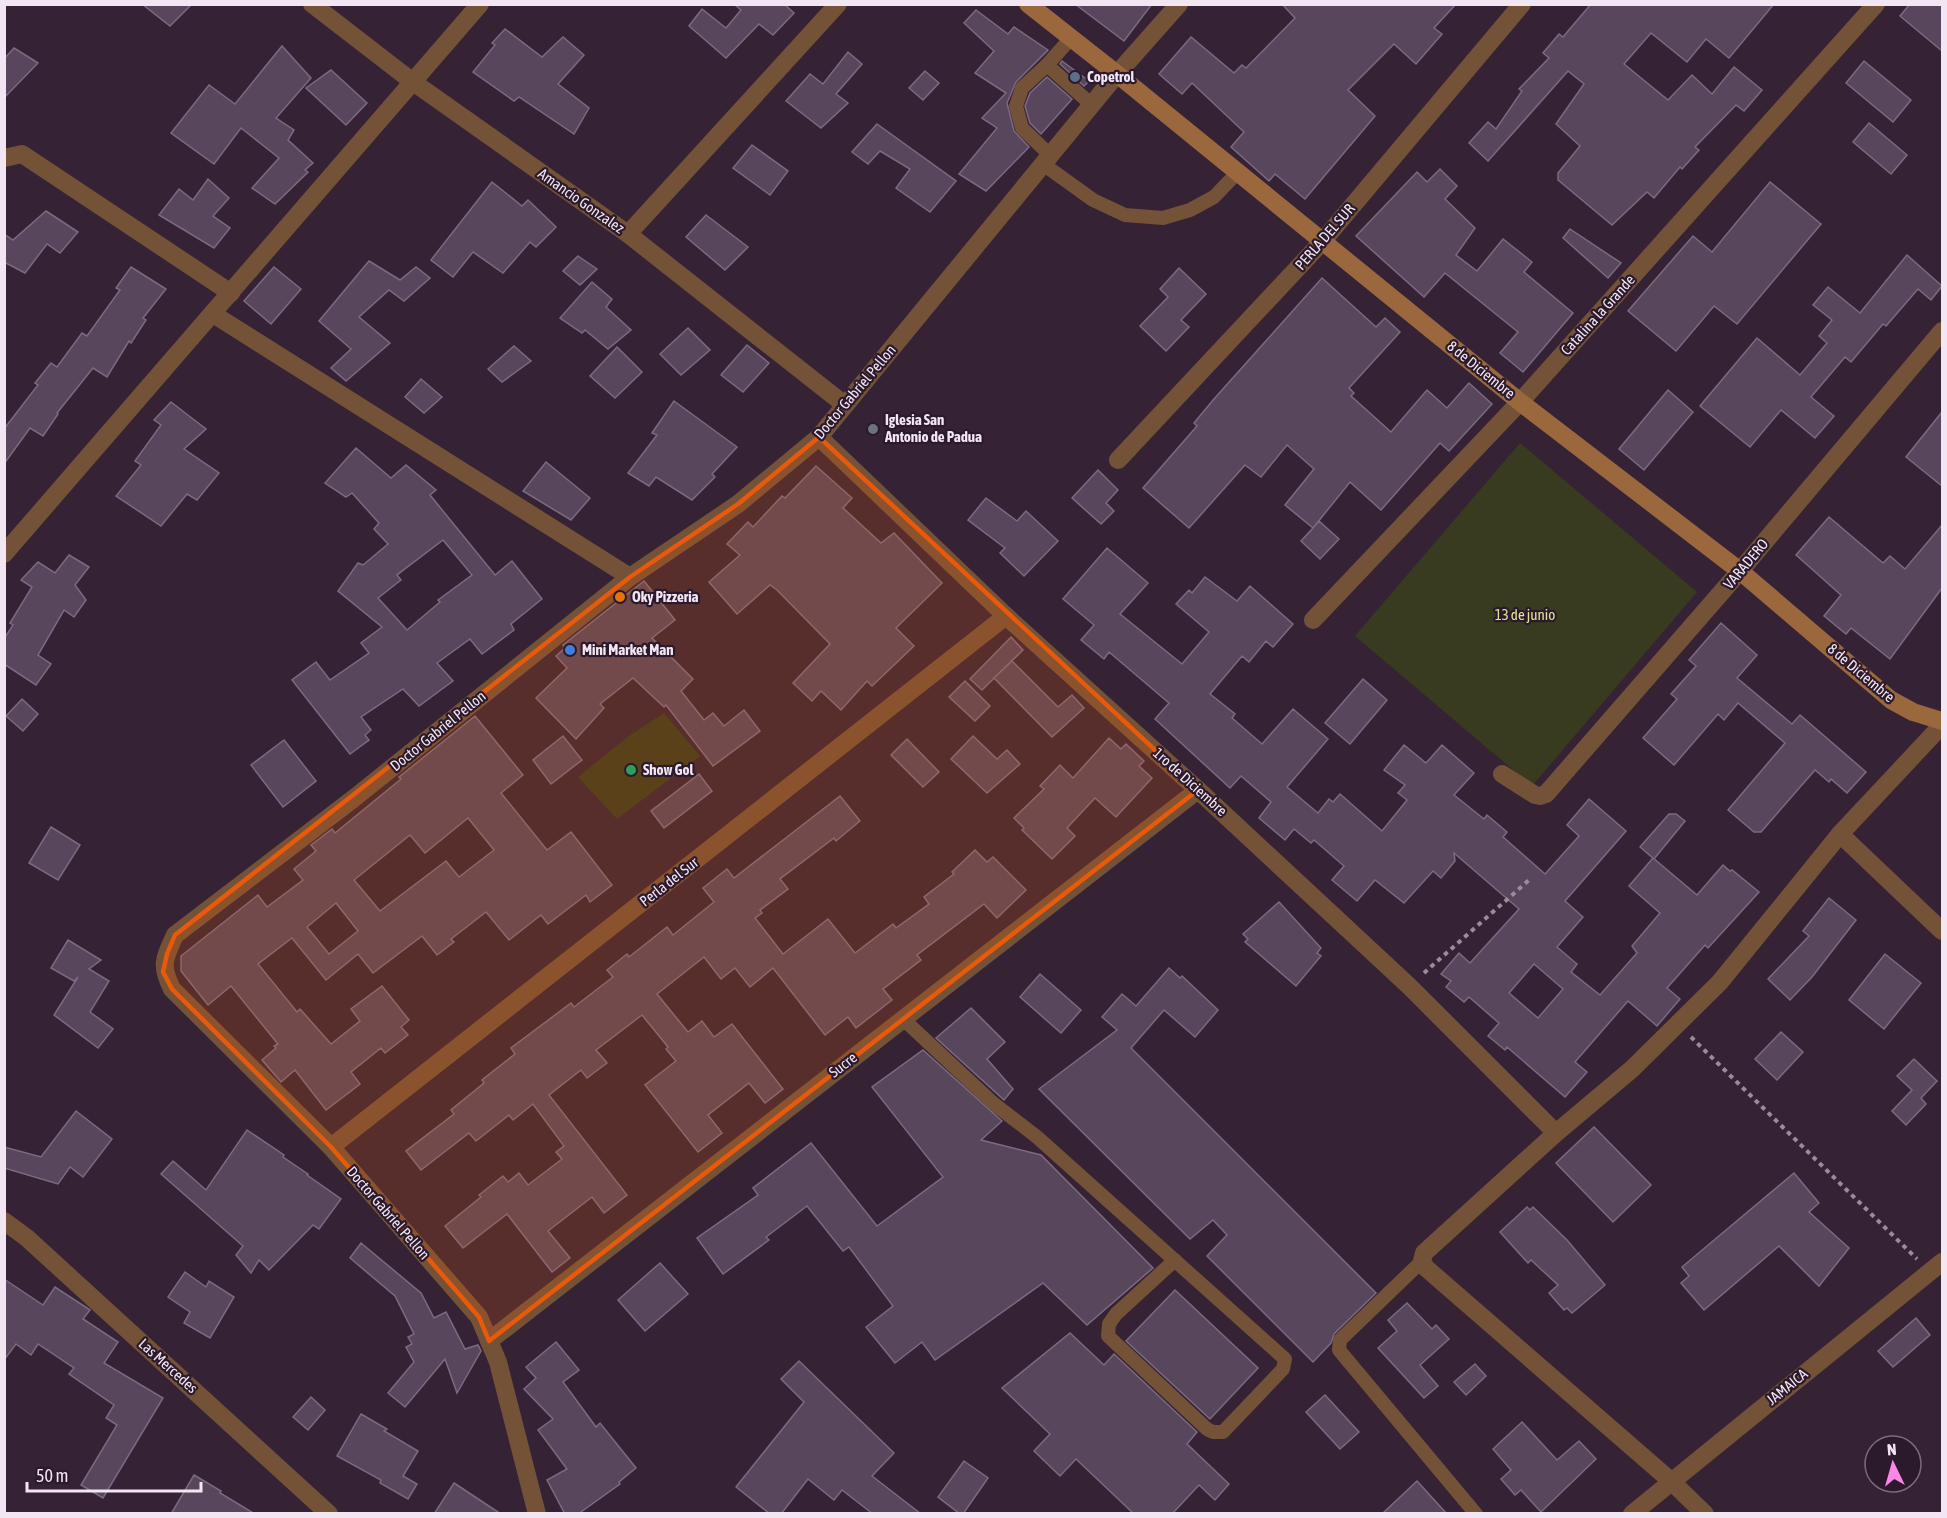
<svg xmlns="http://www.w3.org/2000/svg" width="1947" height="1518" font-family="'Asap Condensed',sans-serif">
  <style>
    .green { fill: #383b1f }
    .building { fill: #57465c; stroke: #7c6a82; stroke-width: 1.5; fill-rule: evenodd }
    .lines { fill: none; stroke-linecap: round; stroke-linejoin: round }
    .path { stroke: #9b8c9b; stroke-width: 4; stroke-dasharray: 4.5 4.5; stroke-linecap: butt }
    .service { stroke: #735238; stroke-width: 14 }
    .minor { stroke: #735238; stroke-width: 18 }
    .tertiary { stroke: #735238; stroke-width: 18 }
    .secondary { stroke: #9b673d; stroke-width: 18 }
    .marked { fill: #e8590c; fill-opacity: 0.2; stroke: #e8590c; stroke-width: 4.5; stroke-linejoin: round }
    .service-dot { fill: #5c6f8a; stroke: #2b1a2b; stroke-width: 2 }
    .worship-dot { fill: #6b7280; stroke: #2b1a2b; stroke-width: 2 }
    .food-dot { fill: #e8710a; stroke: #2b1a2b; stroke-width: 2 }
    .shop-dot { fill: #3f7fe0; stroke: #2b1a2b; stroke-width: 2 }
    .leisure-dot { fill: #2e9e5b; stroke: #2b1a2b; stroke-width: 2 }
    .labels { text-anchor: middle; stroke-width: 4.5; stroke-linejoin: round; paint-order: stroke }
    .poi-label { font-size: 15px; font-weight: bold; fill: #f3e6f3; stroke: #2b1a2b; text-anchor: start }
    .street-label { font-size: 15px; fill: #f3e6f3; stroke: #2b1a2b }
    .park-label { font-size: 15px; fill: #dee596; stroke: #2b1a2b }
  </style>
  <rect width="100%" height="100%" fill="#352335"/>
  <!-- green -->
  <g class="green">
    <path d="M1520,443L1697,592L1532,786L1355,636Z"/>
    <path d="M664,713L700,756L617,819L578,777L629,736Z"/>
  </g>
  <!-- building -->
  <g class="building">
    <path d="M142,4H192L170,26Z"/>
    <path d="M734,4H784L794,13L773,35L759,24L726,58L689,26L702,9L726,28L741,10Z"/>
    <path d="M1075,4H1152L1124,41Z"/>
    <path d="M1282,4H1456L1434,28L1442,34L1416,64L1394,44L1348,90L1375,116L1305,199L1275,174L1269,181L1231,147L1244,132L1192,83L1182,94L1159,74L1191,37L1234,73L1242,65L1246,68L1295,18Z"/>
    <path d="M1591,4H1774L1729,58L1706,39L1687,62L1651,33L1624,64L1668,100L1692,75L1712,94L1734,67L1762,90L1744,111L1736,105L1695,147L1699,150L1682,169L1680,167L1654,198L1647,192L1612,225L1558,180V173L1580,146L1556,124L1584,84L1568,71L1488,161L1469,143L1488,122L1496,129L1522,91L1519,89L1549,58L1543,53L1559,34L1563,37Z"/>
    <path d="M1910,4H1942V51L1900,16Z"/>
    <path d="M976,10L1008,34L1014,27L1048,50L1016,82L1007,103L1014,131L1029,147L986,191L959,174L997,128L982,118L1006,93L975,73L994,51L964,23Z"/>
    <path d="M505,29L542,57L563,37L584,55L558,84L589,108L574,134L519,97L514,101L473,72L495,45L492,43Z"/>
    <path d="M282,46L311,78L276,118L294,130L288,140L313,163L305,170L308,172L275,204L252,188L279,158L241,128L214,164L171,133L209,85L235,104Z"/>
    <path d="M14,48L38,63L4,98V59Z"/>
    <path d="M848,52L862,64L836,94L848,103L821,128L786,101L810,74L823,84Z"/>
    <path d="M1062,61L1089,81L1084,86L1060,64Z"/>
    <path d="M1864,61L1911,100L1893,122L1846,83Z"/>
    <path d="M331,70L367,103L346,125L306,88Z"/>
    <path d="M925,71L939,83L923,100L909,88Z"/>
    <path d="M1047,77L1072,99L1041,134L1030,123L1025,106L1030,93Z"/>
    <path d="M1869,123L1907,155L1891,174L1853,142Z"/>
    <path d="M877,124L956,181L930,212L896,188L910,169L880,151L868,164L852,152Z"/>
    <path d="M752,145L788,171L770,195L733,168Z"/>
    <path d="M1440,169L1457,186L1445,199L1475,228L1456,255L1477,271L1503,239L1532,262L1524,272L1573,313L1523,372L1500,353L1518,332L1445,273L1424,297L1356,236L1417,172L1427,182Z"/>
    <path d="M208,179L229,198L213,216L230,228L214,248L159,215L179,189L193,200Z"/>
    <path d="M492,182L522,206L528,200L556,227L536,247L530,242L503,273L473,252L453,277L431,260Z"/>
    <path d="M1770,182L1821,224L1737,324L1714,306L1676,351L1628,311L1693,236L1712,252Z"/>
    <path d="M46,211L78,232L60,253L47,244L25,273L4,262V234L13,240Z"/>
    <path d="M706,215L748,247L725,270L686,237Z"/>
    <path d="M1570,229L1621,263L1608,278L1563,238Z"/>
    <path d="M1907,255L1942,286L1931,300L1918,289L1886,326L1883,324L1851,362L1845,357L1811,397L1834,416L1815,438L1781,410L1750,447L1700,406L1757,338L1800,375L1827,343L1819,336L1832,320L1813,305L1828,287L1860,313Z"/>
    <path d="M578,256L597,269L580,285L563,271Z"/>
    <path d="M369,261L400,280L416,267L430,278L404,301L389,290L359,317L390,343L346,381L331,368L351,349L319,321Z"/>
    <path d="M131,267L166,289L143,318L146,320L131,343L129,341L107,377L93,368L57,413L58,414L43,436L30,428L4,464V429L38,385L35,383L51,363L57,367L82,333L87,336L120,290L116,288Z"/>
    <path d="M274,267L301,289L271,324L244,301Z"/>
    <path d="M1179,268L1206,294L1181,320L1189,327L1166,351L1140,326L1168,297L1160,289Z"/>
    <path d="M1322,278L1376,327L1385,318L1400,332L1349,388L1354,393L1351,396L1391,432L1427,390L1447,408L1469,383L1492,404L1449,451L1440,443L1381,510L1350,482L1313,528L1319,521L1339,539L1320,559L1301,541L1313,528L1285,505L1314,469L1287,445L1261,477L1245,465L1189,528L1143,488L1197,426L1194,423L1214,399Z"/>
    <path d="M592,282L612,299L606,307L631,330L608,349L585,330L582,333L560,318Z"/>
    <path d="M688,328L710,350L681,375L660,354Z"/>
    <path d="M747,345L769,363L743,392L721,375Z"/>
    <path d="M514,346L531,361L502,382L488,369Z"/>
    <path d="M617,347L642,372L615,398L590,376Z"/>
    <path d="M421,379L442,397L424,413L405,397Z"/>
    <path d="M1668,390L1693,412L1644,470L1619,449Z"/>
    <path d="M674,401L737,447L712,474L715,477L692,500L656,477L649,486L628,473L657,435L652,433Z"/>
    <path d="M171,402L206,429L184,449L219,473L197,500L187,494L161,526L116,496L141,465L135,461L161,425L154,420Z"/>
    <path d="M1942,412V486L1906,457Z"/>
    <path d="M356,448L391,478L406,465L436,490L430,495L495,575L512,561L542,599L511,624L514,630L482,654L470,639L437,663L453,681L419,706L403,689L361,717L371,730L365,735L369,740L350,754L292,680L316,662L330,680L369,653L361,643L382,627L338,591L358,563L363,565L388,544L374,529L379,523L352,493L346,497L325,483ZM443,540L472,575L438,600L440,602L407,630L378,598L401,580L397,575Z"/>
    <path d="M546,462L590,498L571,520L523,491Z"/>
    <path d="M816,466L852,498L843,508L881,543L894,533L942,583L896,628L914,646L872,686L867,681L841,710L821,691L812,701L793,683L830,644L777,590L770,585L737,614L709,582L740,555L727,544L748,522L753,527L782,496L785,498Z"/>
    <path d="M1098,470L1118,490L1106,503L1114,511L1101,524L1072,498Z"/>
    <path d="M986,498L1017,521L1026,511L1058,541L1024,576L1000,553L1005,548L968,520Z"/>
    <path d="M1829,517L1883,563L1890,556L1905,569L1942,525V588L1890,659L1851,628L1846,634L1824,616L1841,595L1796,555Z"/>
    <path d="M1107,548L1148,583L1120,614L1182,664L1209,632L1176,604L1189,590L1192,593L1205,577L1237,601L1250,586L1293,624L1273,647L1266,641L1249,662L1242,656L1210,694L1235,714L1232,718L1262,744L1293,709L1328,739L1287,787L1318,813L1329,799L1333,802L1340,794L1382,831L1407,800L1398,793L1405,785L1384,770L1404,745L1426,763L1442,745L1474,773L1454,795L1484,819L1487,815L1507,832L1503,837L1545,874L1579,836L1567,825L1589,799L1626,831L1565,901L1583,917L1557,947L1577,964L1571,972L1600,995L1637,953L1632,946L1660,913L1629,886L1653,858L1697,895L1723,865L1730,871L1732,870L1759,892L1708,948L1705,945L1667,988L1680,999L1657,1026L1628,1001L1575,1062L1587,1072L1565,1097L1507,1047L1505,1050L1488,1036L1499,1023L1469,997L1464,1002L1446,987L1451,981L1441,974L1459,953L1470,963L1519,909L1454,853L1455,861L1441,878L1433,871L1404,903L1375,880L1357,901L1332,880L1344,866L1314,840L1311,843L1294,829L1285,840L1259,818L1271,802L1241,776L1230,788L1155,719L1169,703L1109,652L1104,659L1081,640L1094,625L1063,599ZM1534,964L1563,989L1538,1018L1509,993Z"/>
    <path d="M69,555L89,567L75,585L86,600L74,617L64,610L38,655L51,664L36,685L4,664V639L13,625L10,623L32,587L21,580L38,562L55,573Z"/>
    <path d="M644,581L675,620L652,638L693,679L681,691L704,720L713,713L724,726L744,710L760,731L713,766L666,705L664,707L633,678L600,704L604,708L576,739L536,698L567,668L556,656L565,648L563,645Z"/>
    <path d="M1721,623L1757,655L1737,678L1792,724L1800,715L1866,772L1847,793L1831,779L1829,782L1815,770L1761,832H1754L1728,810L1785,743L1738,703L1724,720L1718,714L1674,765L1643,738L1677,699L1671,694L1696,666L1689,660Z"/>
    <path d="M1011,637L1023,650L982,690L970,679Z"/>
    <path d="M1012,661L1058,707L1072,695L1084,708L1052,737L994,678Z"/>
    <path d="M1363,679L1387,700L1350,744L1325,723Z"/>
    <path d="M965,681L990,706L975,721L949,697Z"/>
    <path d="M22,699L38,714L23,731L6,716Z"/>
    <path d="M475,716L523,775L501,793L547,850L571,832L612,885L590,902L586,895L548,924L541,915L509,940L486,912L451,939L454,942L437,955L422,936L373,973L358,954L326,980L292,938L258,964L297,1012L300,1009L331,1044L360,1021L351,1009L382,986L409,1020L401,1027L408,1035L385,1053L381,1048L351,1072L360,1084L326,1110L295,1070L281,1082L262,1060L276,1048L274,1046L278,1044L231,986L208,1005L181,971V956L258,895L267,907L303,880L294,869L316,851L311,845L332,829L335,833L401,779L399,777ZM468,818L494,850L459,877L446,861L380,911L354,880L410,835L425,853ZM336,903L358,931L329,954L307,927Z"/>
    <path d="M563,736L582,760L551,784L533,760Z"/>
    <path d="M973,736L997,759L1007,750L1020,764L987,793L951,759Z"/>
    <path d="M1109,738L1121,749L1126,744L1144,761L1139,766L1152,778L1116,817L1095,798L1067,828L1075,836L1052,859L1022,830L1024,828L1014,818L1044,789L1040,786L1060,765L1073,778Z"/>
    <path d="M907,739L939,772L923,787L891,755Z"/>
    <path d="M284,740L316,781L283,807L251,765Z"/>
    <path d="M699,774L712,791L664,828L651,811Z"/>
    <path d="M840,796L860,821L836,841L834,838L780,879L788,889L760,910L762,913L755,918L783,954L828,919L855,953L893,924L896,928L929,904L924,897L954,874L952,872L975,850L987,862L993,857L1026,890L997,918L984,904L917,955L921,960L883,989L892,1000L856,1028L848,1017L825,1035L773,968L750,987L735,968L721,979L704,957L657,994L688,1032L702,1021L714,1037L732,1024L783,1089L765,1103L749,1083L708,1115L722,1133L698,1152L645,1085L676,1061L666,1049L668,1047L642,1015L596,1050L607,1063L587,1078L581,1070L549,1095L627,1195L604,1213L592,1197L548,1231L570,1258L552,1272L507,1214L463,1248L445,1226L481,1197L479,1195L503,1176L508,1182L519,1173L528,1185L562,1159L556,1152L564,1146L533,1104L513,1120L509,1115L476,1141L469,1133L421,1170L406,1151L454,1114L451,1110L484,1083L482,1080L515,1054L511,1048L571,1003L574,1007L613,977L607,970L627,954L629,957L667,927L673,935L714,902L703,888L727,869L734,878Z"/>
    <path d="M1669,814H1676L1685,821L1654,859L1640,847Z"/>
    <path d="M51,827L80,845L58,880L29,863Z"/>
    <path d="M1829,898L1856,920L1812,977L1790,1000L1768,979L1809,936L1803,931Z"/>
    <path d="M1279,902L1321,948L1317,953L1321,956L1296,986L1245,942L1248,939L1243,934Z"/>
    <path d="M68,940L101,960L89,969L109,981L90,1012L113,1029L98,1048L54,1015L78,977L74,981L51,968Z"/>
    <path d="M1885,954L1921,983L1884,1029L1849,1000Z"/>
    <path d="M1169,968L1180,978L1182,976L1218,1010L1195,1037L1164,1010L1131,1048L1376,1293L1334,1334L1331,1343L1313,1362L1207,1256L1227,1235L1213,1220L1190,1239L1039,1089L1117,1030L1102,1017L1122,994L1136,1006Z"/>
    <path d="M1040,974L1081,1010L1061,1033L1020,997Z"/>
    <path d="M971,1008L1005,1042L987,1059L1013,1089L1004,1100L936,1038Z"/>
    <path d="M1781,1032L1803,1052L1777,1080L1755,1059Z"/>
    <path d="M923,1050L1002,1121L981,1140L1041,1155L1153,1268L1087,1325L1043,1283L935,1360L922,1342L895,1363L866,1327L893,1306L849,1247L843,1251L807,1206L766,1237L769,1240L723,1274L697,1238L758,1195L753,1188L811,1143L877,1226L943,1177L872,1087Z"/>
    <path d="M1914,1059L1937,1081L1921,1098L1926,1104L1906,1125L1892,1111L1912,1090L1897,1076Z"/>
    <path d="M76,1111L112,1139L83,1177L70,1167L58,1184L4,1168V1147L41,1157Z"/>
    <path d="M1594,1127L1651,1185L1613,1222L1556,1163Z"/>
    <path d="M247,1130L284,1155L283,1157L308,1174L307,1175L341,1199L319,1229L313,1225L269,1270L259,1260L251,1273L236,1255L243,1246L161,1174L173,1161L206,1190Z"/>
    <path d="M1794,1173L1819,1203L1809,1212L1849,1248L1819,1286L1779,1246L1704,1310L1681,1283L1689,1276L1682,1267Z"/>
    <path d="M1527,1207L1530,1210L1533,1207L1567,1240L1605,1285L1572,1313L1567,1308L1564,1310L1549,1293L1558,1285L1531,1260L1528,1263L1500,1232Z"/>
    <path d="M361,1243L421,1293L434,1318L446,1312L465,1349L478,1345L481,1351L457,1393L445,1359L405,1407L388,1393L414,1362L406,1347L412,1344L408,1337L414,1334L395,1296L350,1258Z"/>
    <path d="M660,1263L688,1294L645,1331L618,1300Z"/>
    <path d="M185,1272L206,1287L209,1281L234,1297L210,1338L184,1323L190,1312L168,1297Z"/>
    <path d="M4,1279L43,1305L55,1287L87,1308L90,1310L83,1319L118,1342L104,1363L163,1398L103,1498L81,1485L117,1425L106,1418L114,1405L69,1374L74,1368L38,1344L31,1355L16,1344L4,1360Z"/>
    <path d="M1175,1290L1258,1368L1210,1419L1126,1341Z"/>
    <path d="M1407,1303L1432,1329L1436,1325L1449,1339L1420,1365L1438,1386L1424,1398L1378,1348L1397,1331L1388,1320Z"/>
    <path d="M1916,1318L1930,1335L1893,1367L1878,1351Z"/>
    <path d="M1070,1333L1104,1365L1114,1354L1197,1432L1187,1444L1229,1484L1215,1500L1199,1485L1172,1514H1134L1076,1459L1060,1476L1034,1451L1050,1434L1002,1388Z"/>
    <path d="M556,1342L579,1370L563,1382L596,1427L600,1423L636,1468L619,1482L620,1484L578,1514H565L547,1480L567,1469L538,1430L553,1419L524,1389L536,1378L526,1367Z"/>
    <path d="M799,1361L894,1453L872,1476L921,1514H873L842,1490L834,1500L808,1479L781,1514H770L736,1487L804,1402L781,1379Z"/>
    <path d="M1475,1364L1486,1376L1466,1395L1454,1382Z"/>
    <path d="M1325,1395L1359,1432L1340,1449L1306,1412Z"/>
    <path d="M311,1397L325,1410L308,1430L293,1417Z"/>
    <path d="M361,1414L387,1429L384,1431L418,1451L403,1476L417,1484L408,1499L380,1483L381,1480L337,1456Z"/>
    <path d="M1522,1422L1557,1460L1579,1441L1596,1459L1541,1512L1521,1490L1515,1495L1501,1479L1511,1470L1493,1449Z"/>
    <path d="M964,1461L988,1478L963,1514H960L938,1497Z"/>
    <path d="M194,1475L221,1491L220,1493L255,1514H171Z"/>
    <path d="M1417,1481L1447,1514H1382Z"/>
    <path d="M454,1483L501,1514H434Z"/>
  </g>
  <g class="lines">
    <!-- path -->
    <g class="path">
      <path d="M1424,973L1529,880"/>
      <path d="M1691,1037L1917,1259"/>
    </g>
    <!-- service -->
    <g class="service">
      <path d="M1047,65L1092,105"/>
      <path d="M1050,155L1022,128L1016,106L1022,88L1047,65L1071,38"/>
      <path d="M1043,164L1093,200L1125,215L1163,218L1190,210L1214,197L1237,173"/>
      <path d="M903,1019L993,1103L1037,1137L1285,1359L1283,1369L1223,1432H1213L1207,1429L1108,1336L1109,1324L1116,1314L1175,1260"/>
      <path d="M1422,1261L1340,1340L1339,1350L1476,1514"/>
    </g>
    <!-- minor -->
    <g class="minor">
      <path d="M312,4L413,82L628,234L845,405"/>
      <path d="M4,158L22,154L231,293"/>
      <path d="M628,234L838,4"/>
      <path d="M213,314L630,577"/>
      <path d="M819,437L1006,616L1198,790L1409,986L1556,1133"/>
      <path d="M1118,460L1322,242L1522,4"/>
      <path d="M4,554L480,4"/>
      <path d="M1313,620L1520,402L1876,4"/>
      <path d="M1502,774L1535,795L1540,796L1546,794L1740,571L1942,331"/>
      <path d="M1840,834L1942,931"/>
      <path d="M331,1147L1006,616"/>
      <path d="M4,1221L27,1238L329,1514"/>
      <path d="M489,1341L1198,790"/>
      <path d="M1632,1514L1942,1262"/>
      <path d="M1705,1514L1671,1481L1426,1268L1422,1261L1424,1253L1556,1133L1632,1069L1720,982L1840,834L1942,725"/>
    </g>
    <!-- tertiary -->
    <path class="tertiary" d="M537,1514L498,1362L479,1317L331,1147L172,989C160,965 164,959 175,935L353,799L630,577L738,504L819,437L1117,74L1179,4"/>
    <!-- secondary -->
    <path class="secondary" d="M1028,4L1117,74L1520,402L1740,571L1891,700L1913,712L1942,721"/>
  </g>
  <!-- marked area -->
  <path class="marked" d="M819,437L1198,790L489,1341L479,1317L331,1147L172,989L163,972L167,954L175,935L630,577L738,504Z"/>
  <!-- markers -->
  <circle class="service-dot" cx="1075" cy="77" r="6"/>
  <circle class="worship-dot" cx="873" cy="429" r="6"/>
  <circle class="food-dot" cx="620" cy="597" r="6"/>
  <circle class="shop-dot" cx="570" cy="650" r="6"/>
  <circle class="leisure-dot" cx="631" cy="770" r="6"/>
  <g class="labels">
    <!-- poi labels -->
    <g class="poi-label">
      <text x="1087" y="82">Copetrol</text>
      <text x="885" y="425">Iglesia San<tspan x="885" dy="17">Antonio de Padua</tspan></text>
      <text x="632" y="602">Oky Pizzeria</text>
      <text x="582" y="655">Mini Market Man</text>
      <text x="643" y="775">Show Gol</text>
    </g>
    <!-- street labels -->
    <g class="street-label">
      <text transform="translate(581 201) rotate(35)" y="5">Amancio Gonzalez</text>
      <text transform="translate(1325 237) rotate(-49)" y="5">PERLA DEL SUR</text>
      <text transform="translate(1598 315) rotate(-48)" y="5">Catalina la Grande</text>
      <text transform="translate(1481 370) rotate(39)" y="5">8 de Diciembre</text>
      <text transform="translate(855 392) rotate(-50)" y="5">Doctor Gabriel Pellon</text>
      <text transform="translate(1746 564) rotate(-50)" y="5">VARADERO</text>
      <text transform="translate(1861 673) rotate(40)" y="5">8 de Diciembre</text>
      <text transform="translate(438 731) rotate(-39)" y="5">Doctor Gabriel Pellon</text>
      <text transform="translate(1190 782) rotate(42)" y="5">1ro de Diciembre</text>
      <text transform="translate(669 882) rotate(-38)" y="5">Perla del Sur</text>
      <text transform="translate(843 1065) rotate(-38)" y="5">Sucre</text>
      <text transform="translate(388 1213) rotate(49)" y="5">Doctor Gabriel Pellon</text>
      <text transform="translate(168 1366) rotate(42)" y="5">Las Mercedes</text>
      <text transform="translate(1787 1387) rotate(-39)" y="5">JAMAICA</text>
    </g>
    <!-- park labels -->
    <g class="park-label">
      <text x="1525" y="620">13 de junio</text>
    </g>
  </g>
  <!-- border -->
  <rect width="1947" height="1518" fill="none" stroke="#f3e6f3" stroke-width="12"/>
  <!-- north arrow -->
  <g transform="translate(1893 1464) rotate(355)"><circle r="28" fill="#2b1a2b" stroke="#7b6c7b" stroke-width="1.5"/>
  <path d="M0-4.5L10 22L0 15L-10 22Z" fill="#fb87e6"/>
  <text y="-9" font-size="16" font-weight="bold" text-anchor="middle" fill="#f3e6f3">N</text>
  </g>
  <!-- scale -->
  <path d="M27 1482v9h174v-9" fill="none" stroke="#f3e6f3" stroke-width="3"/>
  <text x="36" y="1482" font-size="18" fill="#f3e6f3" stroke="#2b1a2b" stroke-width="4.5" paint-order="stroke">50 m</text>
</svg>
